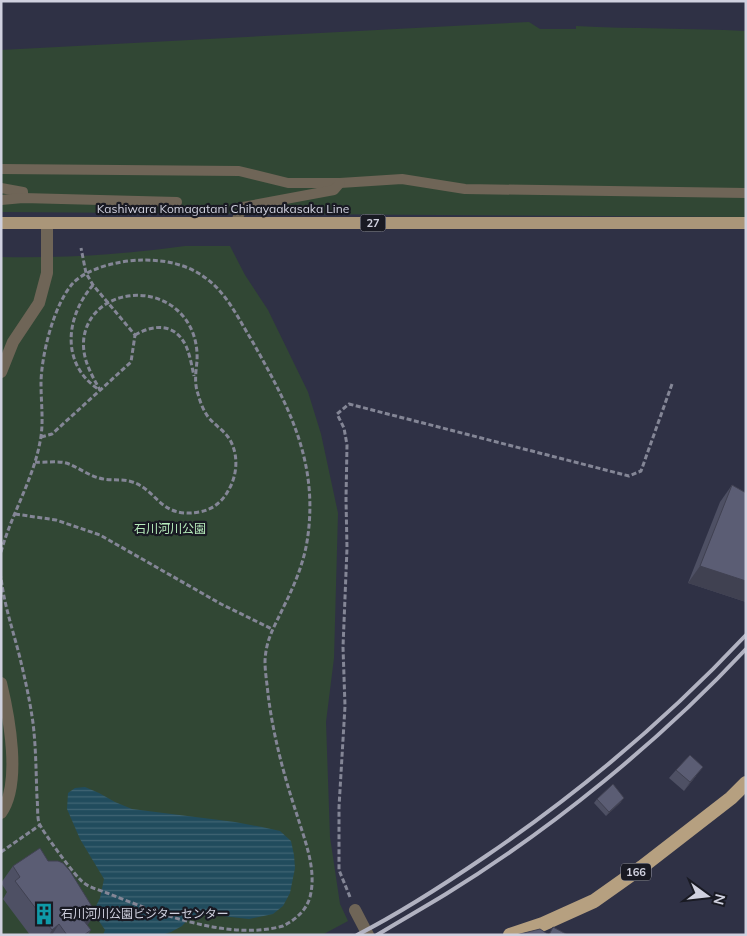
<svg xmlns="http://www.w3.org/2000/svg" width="747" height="936" font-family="Mulish,'Noto Sans JP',sans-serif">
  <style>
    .green { fill: #314734 }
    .water { fill: url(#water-rules) }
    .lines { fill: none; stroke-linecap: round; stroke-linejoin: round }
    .path { stroke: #848696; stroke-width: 3; stroke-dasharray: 5 2.5; stroke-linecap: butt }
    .service { stroke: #6f6557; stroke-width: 10 }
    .minor { stroke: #6f6557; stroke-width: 12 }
    .primary { stroke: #aa9679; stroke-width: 12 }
    .trunk { stroke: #b6a080; stroke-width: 14 }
    .rail { stroke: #b1b2c1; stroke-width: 4 }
    .wall { fill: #4e5064 }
    .shaded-wall { fill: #404151 }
    .building { fill: #5b5d74; stroke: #404151 }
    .labels { text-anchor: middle; stroke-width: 4.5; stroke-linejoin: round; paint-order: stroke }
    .shield { fill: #191a23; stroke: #999aa7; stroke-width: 1 }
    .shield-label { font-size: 11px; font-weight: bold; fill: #d0d1df }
    .street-label { font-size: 12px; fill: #d0d1df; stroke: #191a23 }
    .park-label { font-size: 12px; fill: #b7ecbc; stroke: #191a23 }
    .poi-label { font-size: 12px; fill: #d0d1df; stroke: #191a23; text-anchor: start }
  </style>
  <defs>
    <pattern id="water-rules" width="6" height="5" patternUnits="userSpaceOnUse" patternTransform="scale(1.25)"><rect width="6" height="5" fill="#214c5d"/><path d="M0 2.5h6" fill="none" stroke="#406574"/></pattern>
  </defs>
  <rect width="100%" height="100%" fill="#2f3145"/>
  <!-- green -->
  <g class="green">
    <path d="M529,22L540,29H576V26C633,29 689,28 746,31V217L1,212V50Z"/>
    <path d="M185,246H230L245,275L268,310L308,392L321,434L338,513L334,658L326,722L330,837L340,904L348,921L322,935H1V257C64,258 122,255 185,246Z"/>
  </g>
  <!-- water -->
  <path class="water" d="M85,787L99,793L115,802L132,809L235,822L262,827L280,831L291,841L294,855L295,868L290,893L283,906L273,914L249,919L204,914L190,917L182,926L171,932L162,935H103L105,930L93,912L100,898L104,879L80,839L67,809L68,793L75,788Z"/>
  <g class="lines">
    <!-- path -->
    <g class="path">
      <path d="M93,285C66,316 60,363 98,389"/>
      <path d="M135,335C154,324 175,323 186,346C190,355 192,367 194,376"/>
      <path d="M41,437L52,434L131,362L135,335L93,285L86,273L81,248"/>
      <path d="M35,462C45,463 59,460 69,464C79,468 88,475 99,478C109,481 120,479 129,481C158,488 158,519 199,512C212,510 222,502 228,491C238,475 239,452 228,437C223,430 215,425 209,418C204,412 200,402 198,394C194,383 196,372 197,361C198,342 192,323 177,310C147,283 91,294 84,337C81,357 91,374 100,390"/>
      <path d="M15,514L56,520L100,535L221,604L272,629"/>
      <path d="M1,552C11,515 33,480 40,442C44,423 41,404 41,384C41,356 54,303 74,282C90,267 122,260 144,260C167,260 189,265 207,279C227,294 238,318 251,339C287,403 318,459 308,535C305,560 295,584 284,606C275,626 266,638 265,661C265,672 267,683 268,694C273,735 284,776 297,815C305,841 317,870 310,897C306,911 295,920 283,926C247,936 205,927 169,916C148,909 127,901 107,893C100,890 90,888 84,883C77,879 42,831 39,823C37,816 38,806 37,798C36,773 36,748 33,723C30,701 25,679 20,658C13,630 4,605 1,577"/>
      <path d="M1,852L40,825"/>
      <path d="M350,897L339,870V807L345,706L343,647L347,548L346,499L347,445L344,428L337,414L349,404L629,476L641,471L672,384"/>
    </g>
    <!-- service -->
    <g class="service">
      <path d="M1,169L239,171L288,183H340L402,179L465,189L746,193"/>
      <path d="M1,188L23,192V198"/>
      <path d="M1,200L23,198L177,202"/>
      <path d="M235,223L243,207L334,190L340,183"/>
    </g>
    <!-- minor -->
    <g class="minor">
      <path d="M1,372L13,342L39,303L47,273V223"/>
      <path d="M1,683C9,716 22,784 1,813"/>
      <path d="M355,910L368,935"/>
    </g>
    <!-- primary -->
    <path class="primary" d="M1,223H746"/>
    <!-- trunk -->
    <path class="trunk" d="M510,935L543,924L594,901L642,867L731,798L746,783"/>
    <!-- rail -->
    <g class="rail">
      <path d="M357,935C402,912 445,884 486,856C580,792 668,718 746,635"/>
      <path d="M377,935C400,921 423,908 446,894C552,829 661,740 746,649"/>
    </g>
  </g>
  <!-- wall -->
  <g class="wall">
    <path d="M732,485L746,493V602L688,583L720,502Z"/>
    <path d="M676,770L696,776L684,791L669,778Z"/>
    <path d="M597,799L621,802L606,816L594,803Z"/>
    <path d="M48,861L96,913L87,925L91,930L88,935H30L3,899L7,892L1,883L13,866Z"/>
  </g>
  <!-- shaded-wall -->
  <g class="shaded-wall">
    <path d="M700,566L746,581V602L688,583Z"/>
    <path d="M703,767L696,776L684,791L690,782Z"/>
    <path d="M624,798L621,802L606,816L609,812Z"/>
    <path d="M96,913L84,930V921Z"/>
    <path d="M59,924L52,935H49L52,930Z"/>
  </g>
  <!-- building -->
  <g class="building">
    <path d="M732,485L746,493V581L700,566Z"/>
    <path d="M690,755L703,767L690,782L676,770Z"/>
    <path d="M613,784L624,798L609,812L597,799Z"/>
    <path d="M40,848L48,861H58L63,863L70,871L96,913L84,921L91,930L84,935H67L59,924L52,930L15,881L20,877L13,866Z"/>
    <path d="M553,927L568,935H516L540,929L549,935Z"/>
  </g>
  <!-- icons -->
  <defs>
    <g id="building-bare" transform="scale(1.725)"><path d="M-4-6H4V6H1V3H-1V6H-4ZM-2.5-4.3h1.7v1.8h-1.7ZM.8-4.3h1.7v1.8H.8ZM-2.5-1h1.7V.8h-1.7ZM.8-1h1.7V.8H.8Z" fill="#0f9aa8" stroke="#191a23" stroke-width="2.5" paint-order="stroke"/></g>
  </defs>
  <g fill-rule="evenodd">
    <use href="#building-bare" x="44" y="914"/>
  </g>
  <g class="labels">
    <!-- shield labels -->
    <g class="shield">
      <rect x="360.5" y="214.5" width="25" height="17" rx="4"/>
      <rect x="621" y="863.5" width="30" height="17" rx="4"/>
    </g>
    <g class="shield-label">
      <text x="373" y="227">27</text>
      <text x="636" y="876">166</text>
    </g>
    <!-- street labels -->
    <g class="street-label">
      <text x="223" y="213">Kashiwara Komagatani Chihayaakasaka Line</text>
    </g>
    <!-- park labels -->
    <g class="park-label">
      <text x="170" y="533">石川河川公園</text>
    </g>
    <!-- poi labels -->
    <g class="poi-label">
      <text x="61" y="918">石川河川公園ビジターセンター</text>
    </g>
  </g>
  <!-- border -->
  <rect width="747" height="936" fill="none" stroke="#d0d1df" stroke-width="5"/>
  <!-- north arrow -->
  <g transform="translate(707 896) rotate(105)" stroke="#191a23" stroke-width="4" paint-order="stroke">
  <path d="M0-4L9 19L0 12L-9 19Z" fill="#d0d1df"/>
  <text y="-8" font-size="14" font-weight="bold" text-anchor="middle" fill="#d0d1df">N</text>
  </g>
</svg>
